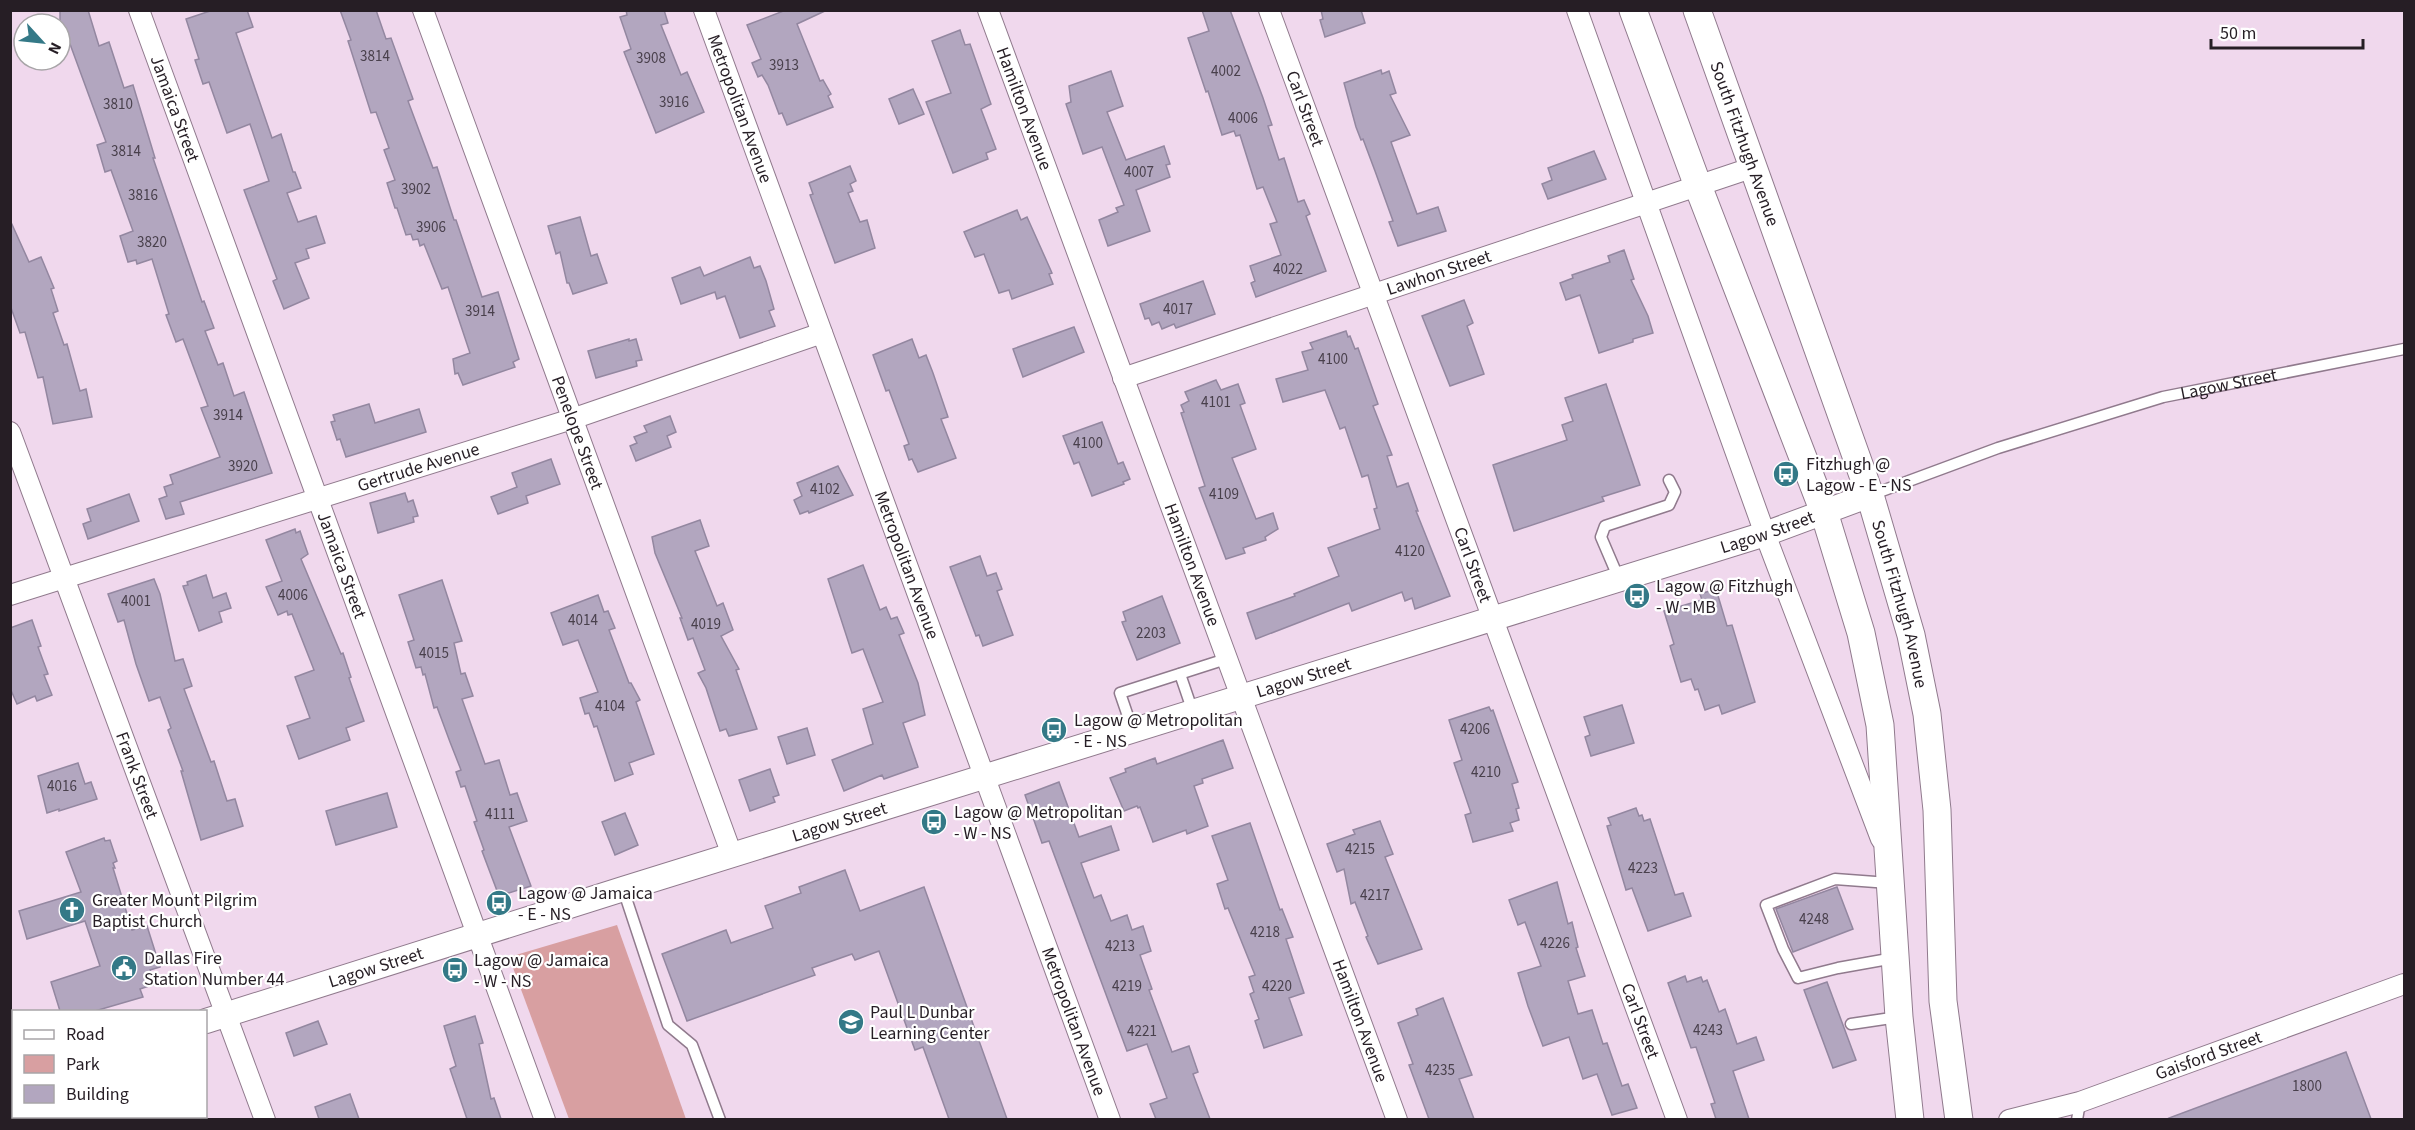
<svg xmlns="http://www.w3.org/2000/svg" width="2415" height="1130" font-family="'Source Sans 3',sans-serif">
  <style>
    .green { fill: #d89fa1 }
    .building { fill: #b2a6bf; stroke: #9387a0; stroke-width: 1.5 }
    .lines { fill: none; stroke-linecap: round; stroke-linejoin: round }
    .service-casing { stroke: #907a8d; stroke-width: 13 }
    .minor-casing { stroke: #907a8d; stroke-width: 22 }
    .tertiary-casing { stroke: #907a8d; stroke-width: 26 }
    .secondary-casing { stroke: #907a8d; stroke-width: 29 }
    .service { stroke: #fff; stroke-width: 10 }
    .minor { stroke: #fff; stroke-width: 20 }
    .tertiary { stroke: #fff; stroke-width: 24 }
    .secondary { stroke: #fff; stroke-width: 27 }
    .labels { text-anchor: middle; stroke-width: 4.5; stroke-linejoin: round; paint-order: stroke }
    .number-label { font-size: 15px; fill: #49404c }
    .street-label { font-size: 18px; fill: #261e25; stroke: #fff }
    .poi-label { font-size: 18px; fill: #261e25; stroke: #fff; text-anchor: start }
  </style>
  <rect width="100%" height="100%" fill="#f0d8ed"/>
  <!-- green -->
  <path class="green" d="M617,925L686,1119H569L509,957Z"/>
  <!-- building -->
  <g class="building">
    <path d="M60,10H88L99,46L109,42L124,88L133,85L155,158H153L202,302L204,301L214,328L205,331L218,365L223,363L234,396L244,392L272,473L180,502L184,514L166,519L159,499L167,496L164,487L173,484L170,475L220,457L201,408L208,406L183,339L176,342L166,315L169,314L152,259L137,264L136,260L128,262L120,236L133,231L111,170L105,172L97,145L106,142L70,44H68L64,33L60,35Z"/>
    <path d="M213,10H247L253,27L236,33L272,138L281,134L293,172H295L301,188L287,193L298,222L316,216L325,243L306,249L309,258L295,263L309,298L284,309L273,281L277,279L244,190L269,181L250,124L227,133L209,82L203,84L195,60L199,59L186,19Z"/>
    <path d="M340,10H376L386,39L391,38L413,99L408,101L433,168L437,167L454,220H456L482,297L498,292L519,359L513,362L515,367L463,385L458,373L455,374L453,359L470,353L448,287L442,289L424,244L420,246L418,239L413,240L411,234L406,235L397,208H395L387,183L395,180L384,150L389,148L376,112L371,113L348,41L351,40Z"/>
    <path d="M626,10H664L668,23L661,25L681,75L687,72L704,112L656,133L624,52L631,49L620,17L627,15Z"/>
    <path d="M786,10H827L797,24L820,81L823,80L831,94L828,96L833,107L787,125L782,113L779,114L768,85L762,75L758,77L752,63L761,59L747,25Z"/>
    <path d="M1202,10H1230L1263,98L1272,125L1268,126L1279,160L1284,158L1298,202L1304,200L1310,214L1306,216L1326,271L1256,297L1251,283L1255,281L1250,266L1281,255L1270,224L1277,222L1263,187L1257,189L1240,135L1236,136L1234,131L1222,135L1208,91L1206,92L1188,38L1209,31Z"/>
    <path d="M1321,10H1361L1365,23L1325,37L1320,20L1323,19Z"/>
    <path d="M960,30L965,45L970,44L991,104L981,109L996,149L986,153L988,159L953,173L926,102L951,93L932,41Z"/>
    <path d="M1381,70L1382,74L1389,71L1396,93L1390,95L1410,135L1391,142L1417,214L1438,207L1446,231L1398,246L1389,222L1393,221L1375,171L1363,139L1361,140L1356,127L1344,83Z"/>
    <path d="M1111,71L1123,106L1107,112L1126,160L1164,146L1170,164L1166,165L1170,177L1136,190L1150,231L1108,246L1099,220L1118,212L1116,208L1124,205L1102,147L1083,154L1066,104L1071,102L1069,86Z"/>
    <path d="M913,89L924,114L899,124L889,99Z"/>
    <path d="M1594,151L1606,179L1548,199L1542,184L1552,180L1548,168Z"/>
    <path d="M850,166L856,181L850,184L853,191L848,193L860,222L867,220L875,248L835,263L810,195L813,194L809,183Z"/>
    <path d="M1017,210L1021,220L1027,217L1052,273L1049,274L1053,284L1012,299L1009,290L999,293L984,254L975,257L964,232Z"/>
    <path d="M580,217L591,256L597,254L607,283L573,294L569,283H567L560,252L556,254L548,226Z"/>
    <path d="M10,220L29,262L41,257L54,288L51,289L58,311L53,313L64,345L67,344L80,391L86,389L92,417L53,424L43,377L38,378L25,332L20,333L10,305Z"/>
    <path d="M1624,250L1634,279L1631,280L1648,316L1653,333L1633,339V342L1599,353L1580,295L1566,300L1560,283L1573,278L1572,275L1610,262L1608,256Z"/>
    <path d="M750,257L754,268L760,266L766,281L774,309L769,311L775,326L740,338L725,296L717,299L715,292L681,304L672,278L700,267L704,276Z"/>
    <path d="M1203,281L1215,314L1176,328L1174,324L1162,329L1159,322L1152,325L1149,318L1145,319L1140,304Z"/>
    <path d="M1464,300L1473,323L1467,326L1484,374L1450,386L1422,316Z"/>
    <path d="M1074,327L1084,352L1023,377L1013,349Z"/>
    <path d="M1346,331L1348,337L1350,336L1355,349L1358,348L1378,404L1373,406L1392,455L1387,456L1397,487L1408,483L1418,511H1416L1450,596L1415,609L1412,598L1405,601L1402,592L1352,611L1349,603L1256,639L1247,613L1295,596L1294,594L1339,576L1328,548L1380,529L1374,509L1377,508L1368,475L1362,477L1345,427L1340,429L1325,390L1283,402L1276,379L1308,370L1302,352L1313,349L1310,343Z"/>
    <path d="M629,339V341L636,339L642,360L636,361L637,366L596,378L588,351Z"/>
    <path d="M912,339L919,358L926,355L933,373L948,417L941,419L956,458L918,472L912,459L909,460L904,446L909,444L889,390L886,391L873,355Z"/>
    <path d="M1216,380L1221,390L1238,384L1245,403L1240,405L1256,449L1232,458L1256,519L1273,513L1278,529L1265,537L1266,540L1243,548L1245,553L1226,559L1199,488L1205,486L1181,413L1184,412L1181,405L1189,401L1185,392Z"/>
    <path d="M1606,384L1640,485L1602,497L1604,501L1514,531L1493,465L1567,440L1562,425L1573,421L1565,398Z"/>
    <path d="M369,404L375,423L419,409L426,432L346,457L340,439L337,440L331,422L335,421L333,415Z"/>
    <path d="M670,416L676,432L667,436L671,447L636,461L630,446L637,443L634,437L647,432L644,426Z"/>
    <path d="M1102,422L1118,464L1123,462L1130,479L1123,482L1124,484L1092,496L1079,462L1074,464L1063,436Z"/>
    <path d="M551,459L560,484L526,496L528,503L498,514L491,497L517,487L512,473Z"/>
    <path d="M838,466L853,495L809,513L808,511L800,514L794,500L802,496L797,483Z"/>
    <path d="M405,493L408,502L413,500L418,516L413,517L414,522L378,533L370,503Z"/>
    <path d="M129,494L139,521L88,539L83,524L91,521L87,509Z"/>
    <path d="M700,520L709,546L695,551L717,606L723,603L733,630L721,636L739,669L736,670L757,729L729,736L726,729L720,731L706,688L698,673L705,670L693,638L688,640L680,618H682L655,553L652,537Z"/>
    <path d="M295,529L296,533L300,531L308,554L301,559L341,654L343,653L351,677L349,678L364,721L346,728L350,740L299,759L287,726L310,718L295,677L314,670L292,614L288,615L287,611L278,615L266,587L282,581L266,540Z"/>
    <path d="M980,556L987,576L996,573L1002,589L997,591L1013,635L983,646L979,635L976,636L950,567Z"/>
    <path d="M863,565L880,610L886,607L891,619L897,617L904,633L899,635L918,683L925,715L903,723L918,767L884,779L882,775L844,791L832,760L873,744L863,709L883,702L863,649L852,653L828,579Z"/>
    <path d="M206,575L213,598L226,593L231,608L219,612L222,622L199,631L183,586L188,585L187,582Z"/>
    <path d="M154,579L160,594L175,661L183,659L192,686L184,689L211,762L214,761L227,801L235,799L243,826L201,840L181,771H183L168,730L171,728L160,697L149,701L136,664L124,620L118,622L108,594Z"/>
    <path d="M442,580L462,641L454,643L461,674L465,673L473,696L462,699L485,764L499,760L510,795L517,793L527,821L509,827L531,886L499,896L482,851L484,850L474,822L477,821L465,786L461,787L456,772L461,770L450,742L437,707L434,708L425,674L423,675L421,667L416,668L408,642L414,640L399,595Z"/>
    <path d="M1716,589L1727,626L1732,625L1755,702L1722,714L1719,705L1705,710L1698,689L1695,690L1691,679L1681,682L1670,646L1674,644L1664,611L1702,600L1700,594Z"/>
    <path d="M598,595L604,612L608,611L615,628L609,630L629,683H631L640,700L636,702L654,754L629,763L633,774L615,781L597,726L594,727L589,713L585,714L580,698L598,692L578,640L563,645L551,613Z"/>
    <path d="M1162,596L1180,643L1137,660L1122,622L1126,621L1123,612Z"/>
    <path d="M32,620L41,646L38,647L48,674L44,675L52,695L37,701L35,696L17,704L10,688V628Z"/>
    <path d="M1622,705L1634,743L1591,756L1585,737L1590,735L1584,717Z"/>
    <path d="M1489,707L1491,711L1493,710L1518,782L1512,784L1519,808L1516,809L1519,820L1510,823L1513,831L1473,842L1465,815L1471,813L1454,763L1462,760L1449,720Z"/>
    <path d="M807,728L815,755L787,764L778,737Z"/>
    <path d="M1223,740L1233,768L1202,779L1203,783L1194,786L1208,826L1187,834L1186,830L1153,842L1140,807L1138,808L1137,806L1124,811L1110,778L1126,772L1125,769L1155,758L1157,764Z"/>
    <path d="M78,763L85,784L91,782L97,799L59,811V809L47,813L38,776Z"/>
    <path d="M770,769L779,795L773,797L775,802L750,811L739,780Z"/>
    <path d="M1059,782L1079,837L1111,826L1119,850L1081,863L1094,898L1101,895L1111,921L1127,915L1132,930L1143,926L1151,951L1140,955L1152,989L1149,990L1172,1052L1189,1046L1198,1072L1193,1074L1210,1119H1156L1150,1104L1167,1098L1147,1044L1127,1051L1049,841L1042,843L1025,795Z"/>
    <path d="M387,793L397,827L336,845L326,811Z"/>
    <path d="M1636,808L1639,816L1642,815L1644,821L1650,819L1675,895L1683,893L1691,916L1648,931L1632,888L1626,890L1607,826L1611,825L1608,818Z"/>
    <path d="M625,813L638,845L615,855L602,822Z"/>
    <path d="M1380,821L1393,854L1385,857L1422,949L1378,964L1366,937L1368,936L1355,902L1351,904L1344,869L1337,872L1327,844L1355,834L1353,830Z"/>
    <path d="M1250,823L1280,910L1282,909L1293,937L1286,939L1304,993L1289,998L1302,1035L1264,1048L1255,1021L1259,1019L1250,994L1254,992L1249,977L1255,975L1228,908L1225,909L1217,884L1228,880L1212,836Z"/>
    <path d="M104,838L105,841L110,840L117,861L113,863L115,868H113L132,930L147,926L160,967L150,970L155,984L140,989L143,997L95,1011H60L51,982L100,966L85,921L27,939L19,911L81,892L66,852Z"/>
    <path d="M845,870L860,911L924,887L1007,1119H949L923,1047L915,1050L879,951L855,960L852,954L812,968L815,975L687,1021L662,954L726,930L731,943L773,928L765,906L801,893L799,887Z"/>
    <path d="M1557,882L1568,924L1572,922L1578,947L1576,948L1585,976L1568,981L1578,1014L1592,1010L1603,1044L1607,1043L1622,1086L1628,1084L1637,1108L1612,1115L1597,1074L1583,1079L1569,1037L1543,1046L1528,1006L1518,973L1541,966L1525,922L1518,925L1509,900Z"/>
    <path d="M1837,887L1853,929L1793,952L1776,909Z"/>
    <path d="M1685,976L1687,982L1701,977L1703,982L1707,980L1719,1012L1725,1009L1737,1044L1756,1037L1764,1060L1733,1071L1749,1119H1716L1711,1104L1715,1103L1696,1047L1691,1048L1668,983Z"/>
    <path d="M1827,982L1856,1060L1833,1068L1804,990Z"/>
    <path d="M1443,998L1472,1075L1459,1079L1474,1119H1429L1409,1065L1413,1064L1398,1023L1418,1015L1416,1009Z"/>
    <path d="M475,1016L483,1043L479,1044L491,1099L494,1098L501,1119H467L450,1069L456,1066L444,1026Z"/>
    <path d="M318,1021L327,1044L294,1056L286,1033Z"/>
    <path d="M2346,1052L2371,1119H2170L2169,1118Z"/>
    <path d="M350,1094L359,1119H319L315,1107Z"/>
  </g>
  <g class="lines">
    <!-- service casing -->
    <g class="service-casing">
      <g id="service">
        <path id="s1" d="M1871,495L1998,448L2163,397L2404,349"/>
        <path d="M1619,579L1601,537L1605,526L1669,505L1675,492L1669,480"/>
        <path d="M1180,674L1193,712"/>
        <path d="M1133,731L1120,693L1226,659"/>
        <path d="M1889,883L1835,879L1766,905L1783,949L1798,978L1838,968L1894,958"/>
        <path d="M623,889L668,1025L692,1045L720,1120"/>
        <path d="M1851,1024L1898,1017"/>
        <path d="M2077,1120L2080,1102"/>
      </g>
    </g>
    <!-- minor casing -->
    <g class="minor-casing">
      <g id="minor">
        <path id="s2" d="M139,10L545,1120"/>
        <path id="s3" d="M423,10L732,855"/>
        <path id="s4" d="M704,10L1110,1120"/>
        <path id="s5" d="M988,10L1397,1120"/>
        <path id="s6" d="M1269,10L1677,1120"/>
        <path d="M1577,10L1765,534L1881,839"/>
        <path id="s7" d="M1123,378L1754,167"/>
        <path id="s8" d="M10,432L265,1120"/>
        <path id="s9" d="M10,595L572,419L822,333"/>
        <path id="s10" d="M2009,1120L2080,1102L2404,984"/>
      </g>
    </g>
    <!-- tertiary casing -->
    <g class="tertiary-casing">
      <g id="tertiary">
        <path id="s11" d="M206,1021L623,889L1765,534L1870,495"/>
        <path d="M10,1081L14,1080"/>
      </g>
    </g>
    <!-- secondary casing -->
    <g class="secondary-casing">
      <g id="secondary">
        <path d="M1633,10L1698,186L1824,512L1861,633L1880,725L1899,1017L1910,1120"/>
        <path id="s12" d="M1697,10L1870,495L1911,635L1927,714L1937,810L1943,1001L1959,1120"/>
      </g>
    </g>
    <!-- service -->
    <use href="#service" class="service"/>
    <!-- minor -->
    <use href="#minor" class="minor"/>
    <!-- tertiary -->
    <use href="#tertiary" class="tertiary"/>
    <!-- secondary -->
    <use href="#secondary" class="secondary"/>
  </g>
  <!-- icons -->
  <defs>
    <g id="bus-disc" transform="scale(1.35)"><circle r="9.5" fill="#347987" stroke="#fff"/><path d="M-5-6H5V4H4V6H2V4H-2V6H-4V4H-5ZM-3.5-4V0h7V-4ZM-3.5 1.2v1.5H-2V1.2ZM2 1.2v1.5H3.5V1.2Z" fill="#fff"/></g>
    <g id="church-disc" transform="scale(1.35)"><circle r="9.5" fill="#347987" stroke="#fff"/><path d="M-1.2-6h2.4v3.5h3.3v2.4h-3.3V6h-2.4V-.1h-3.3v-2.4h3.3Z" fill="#fff"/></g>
    <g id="civic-disc" transform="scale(1.35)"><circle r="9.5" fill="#347987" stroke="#fff"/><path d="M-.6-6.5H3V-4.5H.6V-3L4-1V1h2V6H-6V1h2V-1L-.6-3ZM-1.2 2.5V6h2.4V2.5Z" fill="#fff"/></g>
    <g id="school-disc" transform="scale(1.35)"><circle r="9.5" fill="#347987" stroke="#fff"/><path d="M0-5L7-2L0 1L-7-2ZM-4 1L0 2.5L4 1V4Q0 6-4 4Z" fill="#fff"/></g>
  </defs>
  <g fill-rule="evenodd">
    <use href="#bus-disc" x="1786" y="474"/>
    <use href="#bus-disc" x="1637" y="596"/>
    <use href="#bus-disc" x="1054" y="730"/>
    <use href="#bus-disc" x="934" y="822"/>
    <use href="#bus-disc" x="499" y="903"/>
    <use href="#church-disc" x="72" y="910"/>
    <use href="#civic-disc" x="124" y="968"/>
    <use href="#bus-disc" x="455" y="970"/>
    <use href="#school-disc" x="851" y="1022"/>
  </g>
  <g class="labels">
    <!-- number labels -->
    <g class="number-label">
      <text x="375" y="61">3814</text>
      <text x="651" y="63">3908</text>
      <text x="784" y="70">3913</text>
      <text x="1226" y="76">4002</text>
      <text x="674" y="107">3916</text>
      <text x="118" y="109">3810</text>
      <text x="1243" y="123">4006</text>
      <text x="126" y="156">3814</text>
      <text x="1139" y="177">4007</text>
      <text x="416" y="194">3902</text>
      <text x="143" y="200">3816</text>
      <text x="431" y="232">3906</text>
      <text x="152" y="247">3820</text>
      <text x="1288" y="274">4022</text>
      <text x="1178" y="314">4017</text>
      <text x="480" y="316">3914</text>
      <text x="1333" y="364">4100</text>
      <text x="1216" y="407">4101</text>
      <text x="228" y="420">3914</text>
      <text x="1088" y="448">4100</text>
      <text x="243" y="471">3920</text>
      <text x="825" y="494">4102</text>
      <text x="1224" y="499">4109</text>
      <text x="1410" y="556">4120</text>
      <text x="293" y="600">4006</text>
      <text x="136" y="606">4001</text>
      <text x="583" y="625">4014</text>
      <text x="706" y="629">4019</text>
      <text x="1151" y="638">2203</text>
      <text x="434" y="658">4015</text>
      <text x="610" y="711">4104</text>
      <text x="1475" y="734">4206</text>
      <text x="1486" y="777">4210</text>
      <text x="62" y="791">4016</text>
      <text x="500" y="819">4111</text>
      <text x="1360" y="854">4215</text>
      <text x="1643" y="873">4223</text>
      <text x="1375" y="900">4217</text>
      <text x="1814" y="924">4248</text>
      <text x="1265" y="937">4218</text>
      <text x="1555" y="948">4226</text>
      <text x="1120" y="951">4213</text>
      <text x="1127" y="991">4219</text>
      <text x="1277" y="991">4220</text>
      <text x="1708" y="1035">4243</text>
      <text x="1142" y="1036">4221</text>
      <text x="1440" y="1075">4235</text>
      <text x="2307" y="1091">1800</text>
    </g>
    <!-- street labels -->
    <g class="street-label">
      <text dy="6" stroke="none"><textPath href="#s2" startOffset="105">Jamaica Street</textPath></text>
      <text dy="6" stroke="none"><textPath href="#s4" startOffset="105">Metropolitan Avenue</textPath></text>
      <text dy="6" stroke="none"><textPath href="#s5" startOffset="105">Hamilton Avenue</textPath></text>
      <text dy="6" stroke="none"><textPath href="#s6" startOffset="105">Carl Street</textPath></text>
      <text dy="6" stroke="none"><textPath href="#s12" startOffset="142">South Fitzhugh Avenue</textPath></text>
      <text dy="6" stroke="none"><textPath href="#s7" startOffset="333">Lawhon Street</textPath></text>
      <text dy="6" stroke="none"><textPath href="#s1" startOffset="375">Lagow Street</textPath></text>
      <text dy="6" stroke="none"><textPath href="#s3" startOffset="450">Penelope Street</textPath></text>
      <text dy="6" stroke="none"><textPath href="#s9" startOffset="428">Gertrude Avenue</textPath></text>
      <text dy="6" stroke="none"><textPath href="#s11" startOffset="1636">Lagow Street</textPath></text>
      <text dy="6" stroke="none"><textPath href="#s2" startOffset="591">Jamaica Street</textPath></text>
      <text dy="6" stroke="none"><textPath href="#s4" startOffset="591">Metropolitan Avenue</textPath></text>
      <text dy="6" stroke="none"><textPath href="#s5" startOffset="591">Hamilton Avenue</textPath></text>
      <text dy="6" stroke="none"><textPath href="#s6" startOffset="591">Carl Street</textPath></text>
      <text dy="6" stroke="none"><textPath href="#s12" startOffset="628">South Fitzhugh Avenue</textPath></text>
      <text dy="6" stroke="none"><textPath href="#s11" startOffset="1150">Lagow Street</textPath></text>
      <text dy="6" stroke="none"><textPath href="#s8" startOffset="366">Frank Street</textPath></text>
      <text dy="6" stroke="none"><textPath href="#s11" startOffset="664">Lagow Street</textPath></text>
      <text dy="6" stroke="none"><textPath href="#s11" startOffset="178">Lagow Street</textPath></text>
      <text dy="6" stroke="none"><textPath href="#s4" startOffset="1077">Metropolitan Avenue</textPath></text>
      <text dy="6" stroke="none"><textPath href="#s5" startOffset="1077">Hamilton Avenue</textPath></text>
      <text dy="6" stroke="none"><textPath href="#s6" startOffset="1077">Carl Street</textPath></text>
      <text dy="6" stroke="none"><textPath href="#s10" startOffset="210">Gaisford Street</textPath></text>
    </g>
    <!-- poi labels -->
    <g class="poi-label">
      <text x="1806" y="470">Fitzhugh @<tspan x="1806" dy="21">Lagow - E - NS</tspan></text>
      <text x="1656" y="592">Lagow @ Fitzhugh<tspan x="1656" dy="21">- W - MB</tspan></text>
      <text x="1074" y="726">Lagow @ Metropolitan<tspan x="1074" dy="21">- E - NS</tspan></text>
      <text x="954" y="818">Lagow @ Metropolitan<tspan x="954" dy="21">- W - NS</tspan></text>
      <text x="518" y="899">Lagow @ Jamaica<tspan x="518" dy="21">- E - NS</tspan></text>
      <text x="92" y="906">Greater Mount Pilgrim<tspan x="92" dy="21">Baptist Church</tspan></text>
      <text x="144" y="964">Dallas Fire<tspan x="144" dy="21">Station Number 44</tspan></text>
      <text x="474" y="966">Lagow @ Jamaica<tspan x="474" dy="21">- W - NS</tspan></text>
      <text x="870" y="1018">Paul L Dunbar<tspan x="870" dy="21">Learning Center</tspan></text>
    </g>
  </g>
  <!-- border -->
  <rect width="2415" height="1130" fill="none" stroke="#261e25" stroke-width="24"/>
  <!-- legend -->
  <rect x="12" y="1010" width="195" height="108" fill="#ffffff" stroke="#a8a5a8" stroke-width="1.5"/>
  <rect x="24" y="1030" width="30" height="9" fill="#ffffff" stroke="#a8a5a8" stroke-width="1.5"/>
  <text x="66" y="1040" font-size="18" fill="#261e25">Road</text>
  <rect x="24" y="1055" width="30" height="18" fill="#d89fa1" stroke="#a8a5a8" stroke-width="1.5"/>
  <text x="66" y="1070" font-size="18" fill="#261e25">Park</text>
  <rect x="24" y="1085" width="30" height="18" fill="#b2a6bf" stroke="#a8a5a8" stroke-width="1.5"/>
  <text x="66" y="1100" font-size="18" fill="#261e25">Building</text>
  <!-- north arrow -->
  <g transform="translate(42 42) rotate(117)"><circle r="28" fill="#ffffff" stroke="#a8a5a8" stroke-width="1.5"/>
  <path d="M0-4.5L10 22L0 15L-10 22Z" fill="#347987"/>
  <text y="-9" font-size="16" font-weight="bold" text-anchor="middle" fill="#261e25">N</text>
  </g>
  <!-- scale -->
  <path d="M2211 39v9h152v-9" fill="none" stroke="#261e25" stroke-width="3"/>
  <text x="2220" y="39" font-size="18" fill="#261e25" stroke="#ffffff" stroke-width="4.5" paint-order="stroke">50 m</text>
</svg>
